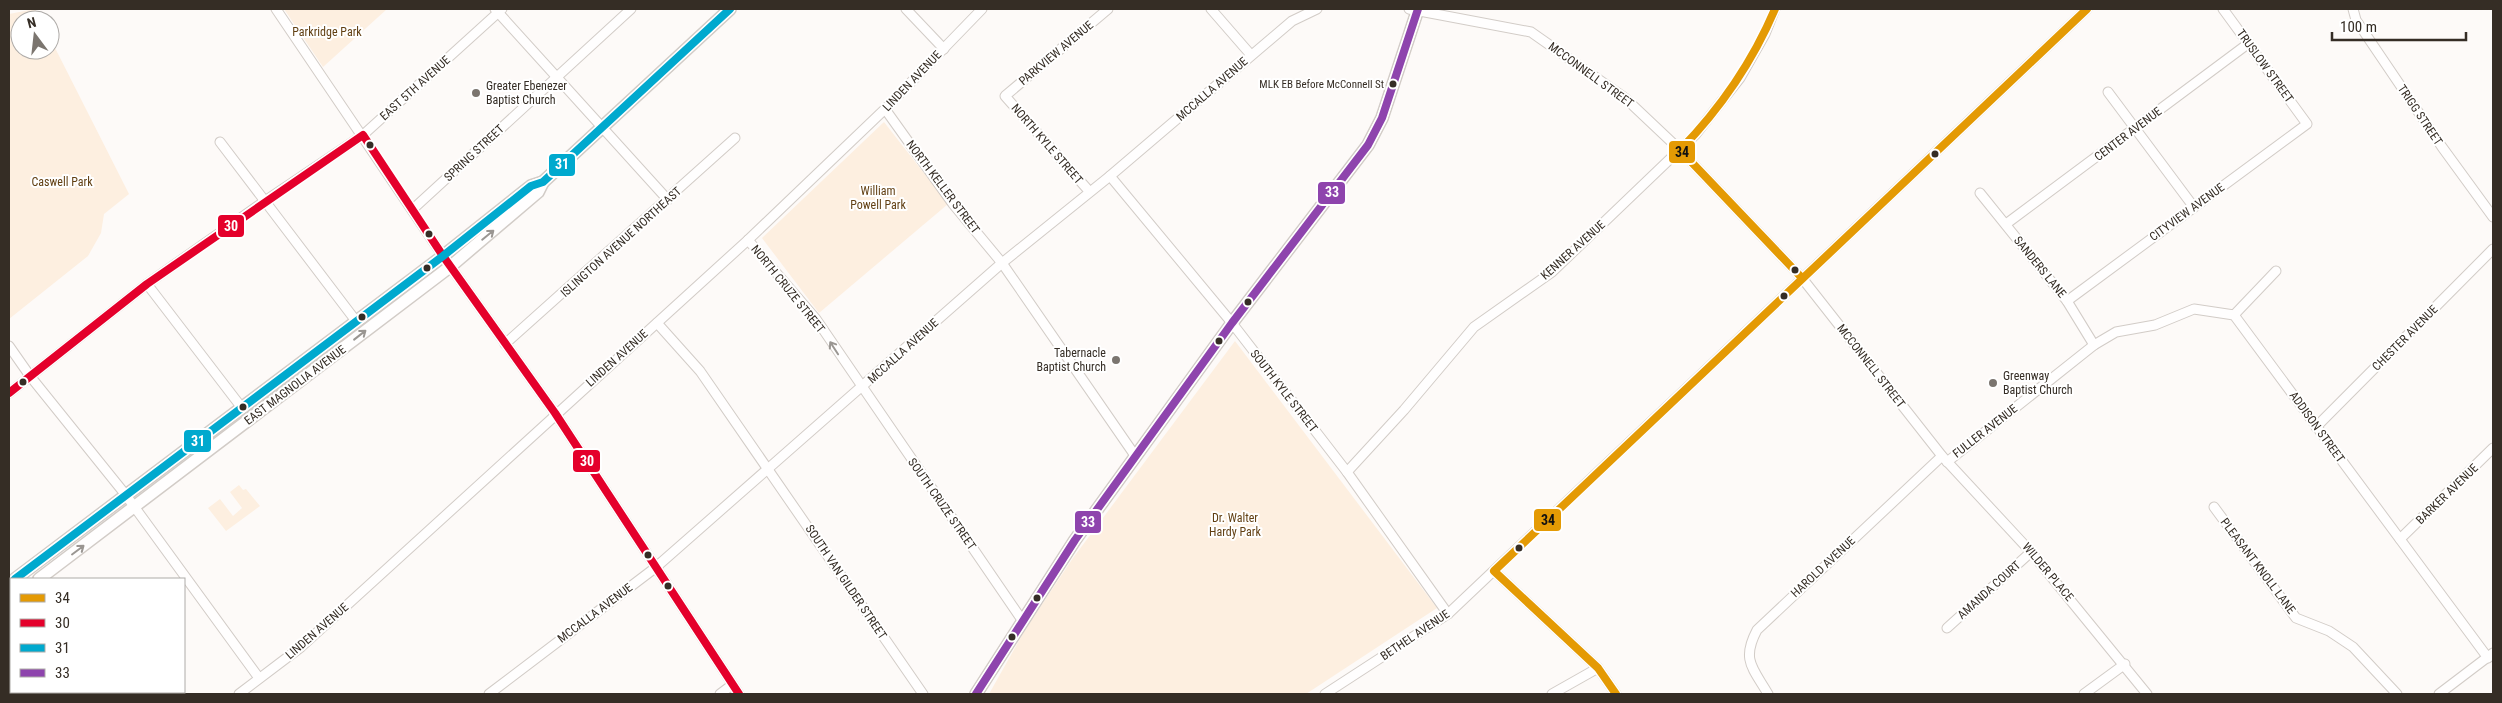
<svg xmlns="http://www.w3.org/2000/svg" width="2502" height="703" font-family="'Roboto Condensed',sans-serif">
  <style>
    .green { fill: #fdefe0 }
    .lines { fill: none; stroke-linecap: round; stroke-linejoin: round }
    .minor-casing { stroke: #d2ccc7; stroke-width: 11 }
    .major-casing { stroke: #d2ccc7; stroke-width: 14 }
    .minor { stroke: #fffefe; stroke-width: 9 }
    .major { stroke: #fffefe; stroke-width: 11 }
    .bus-1-casing { stroke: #fff; stroke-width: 11 }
    .bus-2-casing { stroke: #fff; stroke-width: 11 }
    .bus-3-casing { stroke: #fff; stroke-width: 11 }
    .bus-4-casing { stroke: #fff; stroke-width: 11 }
    .bus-1 { stroke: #e49a04; stroke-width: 8 }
    .bus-2 { stroke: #e4002b; stroke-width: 8 }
    .bus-3 { stroke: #00a9ce; stroke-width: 8 }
    .bus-4 { stroke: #8e44ad; stroke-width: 8 }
    .oneway { stroke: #9a9692 }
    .bus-dot { fill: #352d25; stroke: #fff; stroke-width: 2 }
    .poi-dot { fill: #7b756f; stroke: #fff; stroke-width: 2 }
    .labels { text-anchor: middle; stroke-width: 4; stroke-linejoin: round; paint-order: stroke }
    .bus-label { font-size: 11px; fill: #352d25; stroke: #fff; text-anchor: end }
    .park-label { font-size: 12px; fill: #613f12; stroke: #fff }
    .street-label { font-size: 12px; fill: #352d25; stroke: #fff }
    .poi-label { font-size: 12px; fill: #352d25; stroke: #fff; text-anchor: start }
    .line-badge { stroke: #fff; stroke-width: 2 }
    .badge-label { font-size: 14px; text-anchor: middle; font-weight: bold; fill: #fff }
    .pale-badge-label { font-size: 14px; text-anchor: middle; font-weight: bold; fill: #111 }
  </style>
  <rect width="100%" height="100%" fill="#fdfaf8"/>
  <!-- green -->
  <g class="green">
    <path d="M35,9L41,20H20V50H50V38L129,194L104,214L101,233L88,256L9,319V14Z"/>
    <path d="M284,9H387L323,67Z"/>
    <path d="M884,122L948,204L819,313L762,238Z"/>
    <path d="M1235,341L1437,608L1306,694H989L1025,630L1073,558Z"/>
    <path d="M239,485L243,490L246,489L260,506L226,531L208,508L220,499L233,516L242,508L230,492Z"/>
  </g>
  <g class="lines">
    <!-- minor casing -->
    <g class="minor-casing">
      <g id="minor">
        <path d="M276,9L443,256L555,413L739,694"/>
        <path d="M495,9L668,200"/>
        <path d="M906,9L944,49"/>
        <path d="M1211,9L1251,55"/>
        <path d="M1409,9L1531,32L1625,98L1680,150L1802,278L1942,456L2031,552L2147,694"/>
        <path d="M2353,9L2356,20L2442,147L2493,217"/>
        <path d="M2108,92L2193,206"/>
        <path d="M885,109L953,204L1002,263L1136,457"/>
        <path d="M220,142L356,321"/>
        <path d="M1110,176L1232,323L1347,472L1448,614"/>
        <path d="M1089,191L1005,96L1108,9"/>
        <path d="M1980,193L2067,301L2094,345"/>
        <path d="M413,209L631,9"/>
        <path d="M2006,224L2249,43"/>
        <path d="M748,240L816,319L1022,620"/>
        <path d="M147,284L242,408"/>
        <path d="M2067,301L2307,124L2223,9"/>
        <path d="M2234,315L2276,271"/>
        <path d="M657,323L700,371L923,694"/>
        <path d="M505,344L735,138"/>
        <path d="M9,346L30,376L125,494L259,678"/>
        <path d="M9,393L147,284L265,201L363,135L502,9"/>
        <path d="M2316,427L2493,249"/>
        <path d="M1947,462L2094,345L2116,332L2155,325L2194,309L2234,315L2488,658"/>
        <path d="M1347,472L1404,410L1474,327L1552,272L1695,135L1740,78L1765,34L1775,9"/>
        <path d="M2214,507L2296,618L2329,631L2353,647L2397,694"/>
        <path d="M2400,539L2493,448"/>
        <path d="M1494,571L1598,668L1616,694"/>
        <path d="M9,589L11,592"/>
        <path d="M1947,628L2031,552"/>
        <path d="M83,692L85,694"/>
        <path d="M239,694L301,647L748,240L885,109L982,9"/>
        <path d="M489,694L655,568L1002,263L1110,176L1292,21L1317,9"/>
        <path d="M720,694L732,685"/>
        <path d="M1325,694L1448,614L2087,9"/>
        <path d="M1552,694L1598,668"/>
        <path d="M1768,694C1753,668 1741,660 1757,630L1942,456"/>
        <path d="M2084,694L2125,664"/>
        <path d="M2439,694L2493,653"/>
      </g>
    </g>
    <!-- major casing -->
    <g class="major-casing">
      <g id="major">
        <path d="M15,579L443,256L531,186L543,182L730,9"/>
        <path d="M39,579L451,266L538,192L543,182"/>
        <path d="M9,602L11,600"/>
        <path d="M976,694L1075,540L1232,323L1368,145L1382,118L1418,9"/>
      </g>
    </g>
    <!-- minor -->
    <use href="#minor" class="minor"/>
    <!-- major -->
    <use href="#major" class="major"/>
    <!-- bus-1 casing -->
    <g class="bus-1-casing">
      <g id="bus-1">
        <path d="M1775,9C1752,63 1721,108 1680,150L1802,278"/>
        <path d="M1616,694L1598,668L1494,571L2087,9"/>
      </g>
    </g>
    <!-- bus-2 casing -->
    <g class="bus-2-casing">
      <path id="bus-2" d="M9,393L147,284L363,135L443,256L555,413L739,694"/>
    </g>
    <!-- bus-3 casing -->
    <g class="bus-3-casing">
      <path id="bus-3" d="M15,579L443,256L531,186L543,182L730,9"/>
    </g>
    <!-- bus-4 casing -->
    <g class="bus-4-casing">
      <path id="bus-4" d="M976,694L1075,540L1232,323L1368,145L1382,118L1418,9"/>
    </g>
    <!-- bus-1 -->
    <use href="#bus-1" class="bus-1"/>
    <!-- bus-2 -->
    <use href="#bus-2" class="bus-2"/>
    <!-- bus-3 -->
    <use href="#bus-3" class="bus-3"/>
    <!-- bus-4 -->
    <use href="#bus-4" class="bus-4"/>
  </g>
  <!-- one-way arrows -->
  <defs><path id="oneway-shaft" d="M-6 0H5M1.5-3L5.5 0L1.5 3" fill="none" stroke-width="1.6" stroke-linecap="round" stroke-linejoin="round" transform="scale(1.25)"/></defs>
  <g class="oneway">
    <use href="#oneway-shaft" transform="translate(488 235) rotate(-39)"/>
    <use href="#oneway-shaft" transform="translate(360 335) rotate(-38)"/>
    <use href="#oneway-shaft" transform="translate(834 348) rotate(-123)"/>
    <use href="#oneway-shaft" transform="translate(78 550) rotate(-37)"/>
  </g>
  <!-- markers -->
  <g class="bus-dot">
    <circle cx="1393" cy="84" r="4.5"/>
    <circle cx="370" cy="145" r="4.5"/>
    <circle cx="1935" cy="154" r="4.5"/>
    <circle cx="429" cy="234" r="4.5"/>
    <circle cx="427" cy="268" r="4.5"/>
    <circle cx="1795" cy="270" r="4.5"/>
    <circle cx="1784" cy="296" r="4.5"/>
    <circle cx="1248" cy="302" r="4.5"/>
    <circle cx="362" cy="317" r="4.5"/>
    <circle cx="1219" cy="341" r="4.5"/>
    <circle cx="23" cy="382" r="4.5"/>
    <circle cx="243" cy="407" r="4.5"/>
    <circle cx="1519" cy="548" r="4.5"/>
    <circle cx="648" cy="555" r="4.5"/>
    <circle cx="668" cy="586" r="4.5"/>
    <circle cx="1037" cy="598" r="4.5"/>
    <circle cx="1012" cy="637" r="4.5"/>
  </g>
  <g class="poi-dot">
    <circle cx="476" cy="93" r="5"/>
    <circle cx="1116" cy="360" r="5"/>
    <circle cx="1993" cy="383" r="5"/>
  </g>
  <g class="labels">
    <!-- bus labels -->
    <g class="bus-label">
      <text x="1384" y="88">MLK EB Before McConnell St</text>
    </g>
    <!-- park labels -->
    <g class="park-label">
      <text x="327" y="36">Parkridge Park</text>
      <text x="62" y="186">Caswell Park</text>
      <text x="878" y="195">William<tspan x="878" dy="14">Powell Park</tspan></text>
      <text x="1235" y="522">Dr. Walter<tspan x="1235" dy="14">Hardy Park</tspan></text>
    </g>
    <!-- street labels -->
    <g class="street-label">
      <text transform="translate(1056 53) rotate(-40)" y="4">PARKVIEW AVENUE</text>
      <text transform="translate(2265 66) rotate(54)" y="4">TRUSLOW STREET</text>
      <text transform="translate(1591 75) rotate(36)" y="4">MCCONNELL STREET</text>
      <text transform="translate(912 81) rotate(-46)" y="4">LINDEN AVENUE</text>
      <text transform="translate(415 88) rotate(-42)" y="4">EAST 5TH AVENUE</text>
      <text transform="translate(1212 89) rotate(-41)" y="4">MCCALLA AVENUE</text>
      <text transform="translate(2420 115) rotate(56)" y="4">TRIGG STREET</text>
      <text transform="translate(2128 134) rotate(-37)" y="4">CENTER AVENUE</text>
      <text transform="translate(1047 144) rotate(49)" y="4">NORTH KYLE STREET</text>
      <text transform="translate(474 153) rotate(-43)" y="4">SPRING STREET</text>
      <text transform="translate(943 187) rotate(53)" y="4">NORTH KELLER STREET</text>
      <text transform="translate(2187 212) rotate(-36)" y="4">CITYVIEW AVENUE</text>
      <text transform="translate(621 242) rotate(-42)" y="4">ISLINGTON AVENUE NORTHEAST</text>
      <text transform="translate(1573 250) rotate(-42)" y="4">KENNER AVENUE</text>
      <text transform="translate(2040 267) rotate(51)" y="4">SANDERS LANE</text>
      <text transform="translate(788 289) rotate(51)" y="4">NORTH CRUZE STREET</text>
      <text transform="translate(2405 338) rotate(-45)" y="4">CHESTER AVENUE</text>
      <text transform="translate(903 351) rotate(-42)" y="4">MCCALLA AVENUE</text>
      <text transform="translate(617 358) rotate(-42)" y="4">LINDEN AVENUE</text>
      <text transform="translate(1871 366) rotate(52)" y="4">MCCONNELL STREET</text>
      <text transform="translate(295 385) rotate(-37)" y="4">EAST MAGNOLIA AVENUE</text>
      <text transform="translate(1284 391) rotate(52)" y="4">SOUTH KYLE STREET</text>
      <text transform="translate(2317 427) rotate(54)" y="4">ADDISON STREET</text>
      <text transform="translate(1985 431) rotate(-38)" y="4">FULLER AVENUE</text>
      <text transform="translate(2447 494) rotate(-44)" y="4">BARKER AVENUE</text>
      <text transform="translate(942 504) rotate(55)" y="4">SOUTH CRUZE STREET</text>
      <text transform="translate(2258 566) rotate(53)" y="4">PLEASANT KNOLL LANE</text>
      <text transform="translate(1823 567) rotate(-43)" y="4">HAROLD AVENUE</text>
      <text transform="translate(2048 572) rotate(50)" y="4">WILDER PLACE</text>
      <text transform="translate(846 582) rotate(56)" y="4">SOUTH VAN GILDER STREET</text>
      <text transform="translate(1989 590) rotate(-42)" y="4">AMANDA COURT</text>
      <text transform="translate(595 613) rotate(-37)" y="4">MCCALLA AVENUE</text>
      <text transform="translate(317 631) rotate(-41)" y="4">LINDEN AVENUE</text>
      <text transform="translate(1415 635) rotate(-34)" y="4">BETHEL AVENUE</text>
    </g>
    <!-- poi labels -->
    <g class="poi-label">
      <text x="486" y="90">Greater Ebenezer<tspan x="486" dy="14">Baptist Church</tspan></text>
      <text x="1106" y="357" text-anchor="end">Tabernacle<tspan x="1106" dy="14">Baptist Church</tspan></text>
      <text x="2003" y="380">Greenway<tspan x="2003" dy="14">Baptist Church</tspan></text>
    </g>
  </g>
  <g class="line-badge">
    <rect x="1668" y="140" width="28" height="24" rx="5" fill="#e49a04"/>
    <rect x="548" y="153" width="28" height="24" rx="5" fill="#00a9ce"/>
    <rect x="1317" y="181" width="29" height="24" rx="5" fill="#8e44ad"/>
    <rect x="217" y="214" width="28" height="24" rx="5" fill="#e4002b"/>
    <rect x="183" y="429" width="29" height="24" rx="5" fill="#00a9ce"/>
    <rect x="572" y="449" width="29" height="24" rx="5" fill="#e4002b"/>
    <rect x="1533" y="508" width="29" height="24" rx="5" fill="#e49a04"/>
    <rect x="1074" y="510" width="28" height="24" rx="5" fill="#8e44ad"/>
  </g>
  <g class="badge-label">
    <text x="562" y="169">31</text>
    <text x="1332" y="197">33</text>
    <text x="231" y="231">30</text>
    <text x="198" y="446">31</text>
    <text x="587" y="466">30</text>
    <text x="1088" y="527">33</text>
  </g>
  <g class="pale-badge-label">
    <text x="1682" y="157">34</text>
    <text x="1548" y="525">34</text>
  </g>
  <!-- border -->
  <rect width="2502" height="703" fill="none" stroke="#352d25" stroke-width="20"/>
  <!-- legend -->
  <rect x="10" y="578" width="175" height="115" fill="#ffffff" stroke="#aeaba8"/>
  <rect x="20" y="594" width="25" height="8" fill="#e49a04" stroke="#aeaba8"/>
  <text x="55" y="603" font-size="15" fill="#352d25">34</text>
  <rect x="20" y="619" width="25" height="8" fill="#e4002b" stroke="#aeaba8"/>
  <text x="55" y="628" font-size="15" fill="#352d25">30</text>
  <rect x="20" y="644" width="25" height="8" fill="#00a9ce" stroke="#aeaba8"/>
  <text x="55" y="653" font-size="15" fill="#352d25">31</text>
  <rect x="20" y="669" width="25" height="8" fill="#8e44ad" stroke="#aeaba8"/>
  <text x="55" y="678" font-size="15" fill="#352d25">33</text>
  <!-- north arrow -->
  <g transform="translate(35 35) rotate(345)"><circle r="24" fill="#ffffff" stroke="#aeaba8"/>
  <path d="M0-4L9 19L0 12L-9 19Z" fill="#7b756f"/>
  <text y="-8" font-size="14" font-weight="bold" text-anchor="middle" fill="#352d25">N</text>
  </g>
  <!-- scale -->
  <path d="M2332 32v8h134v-8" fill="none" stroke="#352d25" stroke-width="2.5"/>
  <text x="2340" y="32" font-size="15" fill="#352d25" stroke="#ffffff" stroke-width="4" paint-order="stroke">100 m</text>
</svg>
